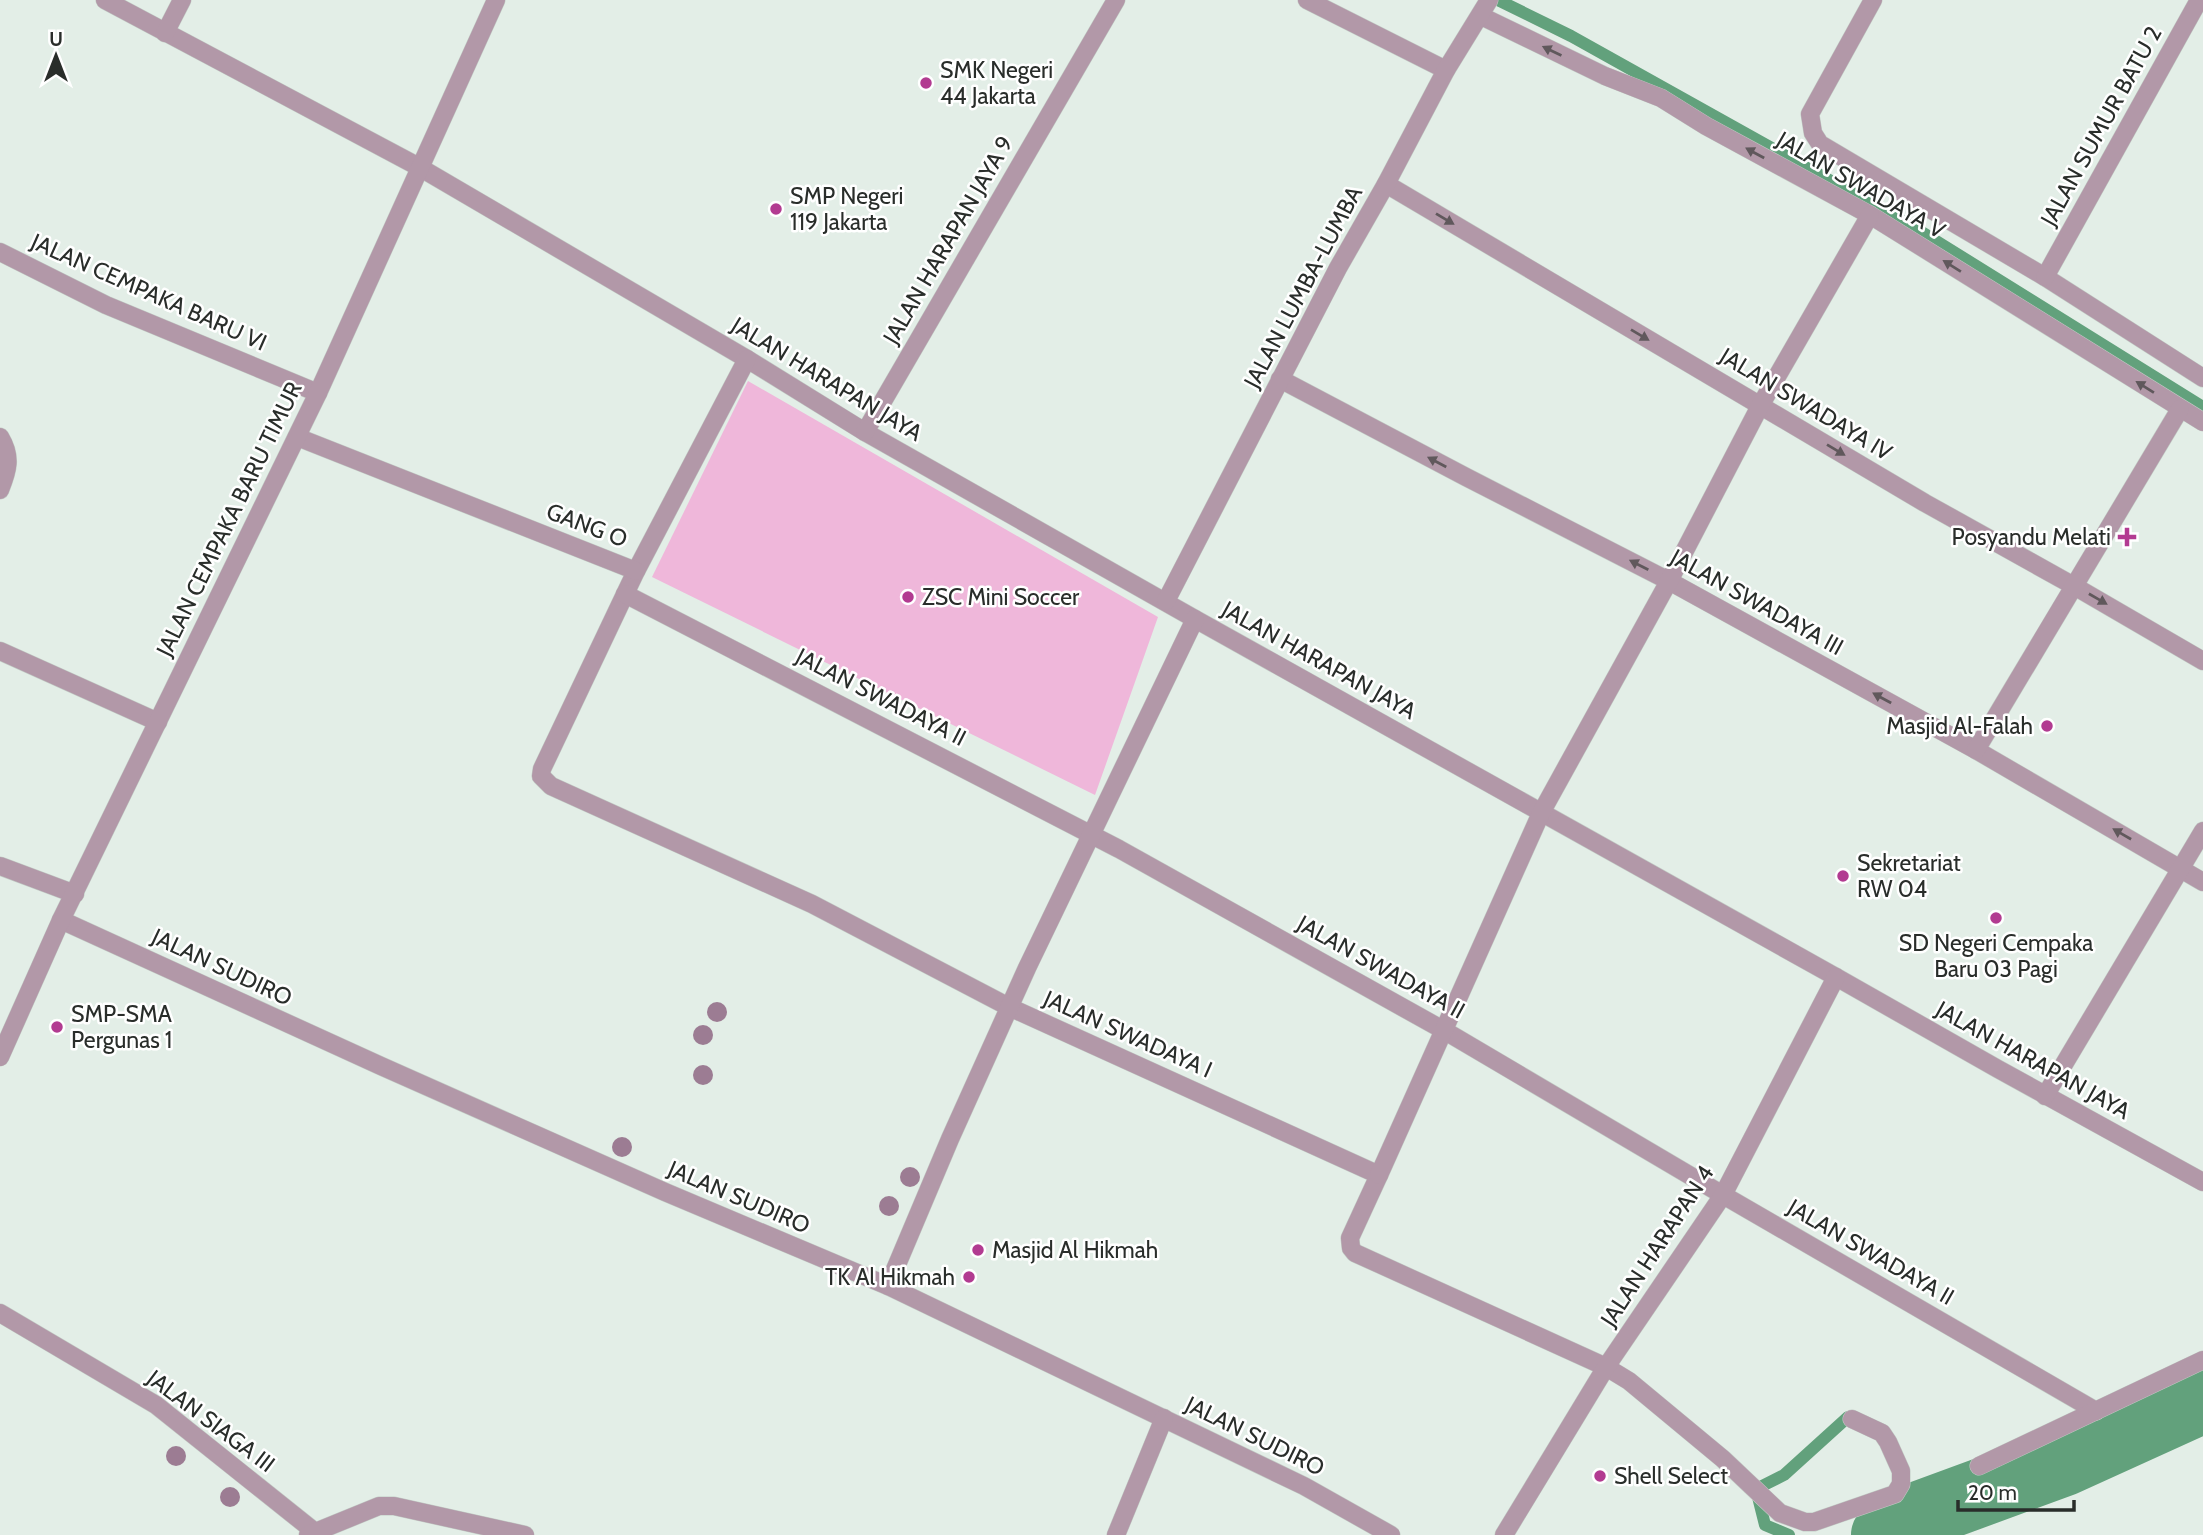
<svg xmlns="http://www.w3.org/2000/svg" width="2203" height="1535" font-family="Cabin,sans-serif">
  <style>
    .green { fill: #efb7da }
    .lines { fill: none; stroke-linecap: round; stroke-linejoin: round }
    .stream { stroke: #62a17c; stroke-width: 12 }
    .river { stroke: #62a17c; stroke-width: 68 }
    .minor-casing { stroke: #c2cbc5; stroke-width: 19 }
    .minor { stroke: #b298a8; stroke-width: 18 }
    .tree { fill: #9c7c93 }
    .oneway { fill: #60585c }
    .poi-dot { fill: #b23b91; stroke: #fff; stroke-width: 2.5 }
    .labels { text-anchor: middle; stroke-width: 5; stroke-linejoin: round; paint-order: stroke }
    .poi-label { font-size: 23px; fill: #292d2a; stroke: #fff; text-anchor: start }
    .street-label { font-size: 23px; fill: #292d2a; stroke: #fff }
  </style>
  <rect width="100%" height="100%" fill="#e3eee7"/>
  <!-- green -->
  <path class="green" d="M748,381L1158,617L1095,795L652,577Z"/>
  <g class="lines">
    <!-- stream -->
    <g class="stream">
      <path d="M1498,0L1571,36L1917,229L2203,407"/>
      <path d="M1789,1535L1765,1525L1756,1489L1784,1475L1848,1417"/>
    </g>
    <!-- river -->
    <path class="river" d="M1885,1535L1909,1519L2064,1462L2203,1399"/>
    <!-- minor casing -->
    <g class="minor-casing">
      <g id="minor">
        <path d="M105,0L419,167L747,359L865,432L1195,619L1836,977L1998,1069L2203,1182"/>
        <path d="M1307,0L1446,70"/>
        <path d="M1873,0L1810,114L1813,133L1820,144L2045,277L2203,378"/>
        <path d="M1481,16L1605,76L1661,98L1706,126L1870,215L2203,422"/>
        <path d="M165,33L182,0"/>
        <path d="M1386,184L1925,503L2074,586L2203,661"/>
        <path d="M0,252L106,305L318,393"/>
        <path d="M2045,277L2199,0"/>
        <path d="M747,359L636,571L542,769L541,776L551,786L812,904L1009,1007L1379,1175L1350,1238L1351,1248L1355,1253L1606,1367L1629,1381L1723,1459L1780,1513L1805,1522H1814L1895,1494L1901,1484V1471L1888,1442L1882,1433L1852,1419"/>
        <path d="M1280,379L1466,477L1669,581L1976,750L2203,882"/>
        <path d="M865,432L1116,0"/>
        <path d="M0,437C12,457 8,470 0,490"/>
        <path d="M297,437L636,571"/>
        <path d="M625,594L1119,849L1445,1031L1723,1195L2096,1411"/>
        <path d="M1166,601L1338,268L1386,184L1446,70L1489,0"/>
        <path d="M0,651L158,722"/>
        <path d="M1976,750L2180,409"/>
        <path d="M0,866L75,894"/>
        <path d="M61,920L381,1066L665,1192L888,1286L1304,1486L1391,1535"/>
        <path d="M0,1057L61,920L318,393L496,0"/>
        <path d="M2045,1096L2203,831"/>
        <path d="M1379,1175L1541,813L1669,581L1760,406L1870,215"/>
        <path d="M888,1286L950,1139L1027,968L1195,619"/>
        <path d="M0,1313L156,1405L315,1532"/>
        <path d="M1979,1466L2203,1360"/>
        <path d="M308,1535L379,1506H394L525,1535"/>
        <path d="M1116,1535L1164,1418"/>
        <path d="M1504,1535L1606,1367L1723,1195L1836,977"/>
      </g>
    </g>
    <!-- minor -->
    <use href="#minor" class="minor"/>
  </g>
  <!-- trees -->
  <g class="tree">
    <circle cx="717" cy="1012" r="10"/>
    <circle cx="703" cy="1035" r="10"/>
    <circle cx="703" cy="1075" r="10"/>
    <circle cx="622" cy="1147" r="10"/>
    <circle cx="910" cy="1177" r="10"/>
    <circle cx="889" cy="1206" r="10"/>
    <circle cx="176" cy="1456" r="10"/>
    <circle cx="230" cy="1497" r="10"/>
  </g>
  <!-- one-way arrows -->
  <defs><path id="oneway-solid" d="M-6-.8H1V-3.2L6.5 0L1 3.2V.8H-6Z" transform="scale(1.75)"/></defs>
  <g class="oneway">
    <use href="#oneway-solid" transform="translate(1552 51) rotate(-154)"/>
    <use href="#oneway-solid" transform="translate(1755 153) rotate(-151)"/>
    <use href="#oneway-solid" transform="translate(1445 219) rotate(31)"/>
    <use href="#oneway-solid" transform="translate(1952 266) rotate(-148)"/>
    <use href="#oneway-solid" transform="translate(1640 335) rotate(31)"/>
    <use href="#oneway-solid" transform="translate(2145 387) rotate(-148)"/>
    <use href="#oneway-solid" transform="translate(1836 450) rotate(31)"/>
    <use href="#oneway-solid" transform="translate(1437 462) rotate(-152)"/>
    <use href="#oneway-solid" transform="translate(1639 565) rotate(-153)"/>
    <use href="#oneway-solid" transform="translate(2098 599) rotate(30)"/>
    <use href="#oneway-solid" transform="translate(1882 698) rotate(-151)"/>
    <use href="#oneway-solid" transform="translate(2122 834) rotate(-150)"/>
  </g>
  <!-- markers -->
  <g class="poi-dot">
    <circle cx="926" cy="83" r="7"/>
    <circle cx="776" cy="209" r="7"/>
    <path d="M2123.5 526.5h7v7h7v7h-7v7h-7v-7h-7v-7h7z"/>
    <circle cx="908" cy="597" r="7"/>
    <circle cx="2047" cy="726" r="7"/>
    <circle cx="1843" cy="876" r="7"/>
    <circle cx="1996" cy="918" r="7"/>
    <circle cx="57" cy="1027" r="7"/>
    <circle cx="978" cy="1250" r="7"/>
    <circle cx="969" cy="1277" r="7"/>
    <circle cx="1600" cy="1476" r="7"/>
  </g>
  <g class="labels">
    <!-- poi labels -->
    <g class="poi-label">
      <text x="940" y="78">SMK Negeri<tspan x="940" dy="26">44 Jakarta</tspan></text>
      <text x="790" y="204">SMP Negeri<tspan x="790" dy="26">119 Jakarta</tspan></text>
      <text x="2111" y="545" text-anchor="end">Posyandu Melati</text>
      <text x="922" y="605">ZSC Mini Soccer</text>
      <text x="2033" y="734" text-anchor="end">Masjid Al-Falah</text>
      <text x="1857" y="871">Sekretariat<tspan x="1857" dy="26">RW 04</tspan></text>
      <text x="1996" y="951" text-anchor="middle">SD Negeri Cempaka<tspan x="1996" dy="26">Baru 03 Pagi</tspan></text>
      <text x="71" y="1022">SMP-SMA<tspan x="71" dy="26">Pergunas 1</tspan></text>
      <text x="992" y="1258">Masjid Al Hikmah</text>
      <text x="955" y="1285" text-anchor="end">TK Al Hikmah</text>
      <text x="1614" y="1484">Shell Select</text>
    </g>
    <!-- street labels -->
    <g class="street-label">
      <text transform="translate(2101 126) rotate(-61)" y="8">JALAN SUMUR BATU 2</text>
      <text transform="translate(1861 185) rotate(30)" y="8">JALAN SWADAYA V</text>
      <text transform="translate(948 240) rotate(-60)" y="8">JALAN HARAPAN JAYA 9</text>
      <text transform="translate(1303 287) rotate(-62)" y="8">JALAN LUMBA-LUMBA</text>
      <text transform="translate(149 292) rotate(24)" y="8">JALAN CEMPAKA BARU VI</text>
      <text transform="translate(827 379) rotate(31)" y="8">JALAN HARAPAN JAYA</text>
      <text transform="translate(1806 404) rotate(31)" y="8">JALAN SWADAYA IV</text>
      <text transform="translate(229 519) rotate(-64)" y="8">JALAN CEMPAKA BARU TIMUR</text>
      <text transform="translate(587 525) rotate(21)" y="8">GANG O</text>
      <text transform="translate(1757 602) rotate(29)" y="8">JALAN SWADAYA III</text>
      <text transform="translate(1319 660) rotate(29)" y="8">JALAN HARAPAN JAYA</text>
      <text transform="translate(881 697) rotate(27)" y="8">JALAN SWADAYA II</text>
      <text transform="translate(222 967) rotate(25)" y="8">JALAN SUDIRO</text>
      <text transform="translate(1381 967) rotate(29)" y="8">JALAN SWADAYA II</text>
      <text transform="translate(1128 1034) rotate(24)" y="8">JALAN SWADAYA I</text>
      <text transform="translate(2033 1060) rotate(29)" y="8">JALAN HARAPAN JAYA</text>
      <text transform="translate(739 1197) rotate(23)" y="8">JALAN SUDIRO</text>
      <text transform="translate(1657 1246) rotate(-57)" y="8">JALAN HARAPAN 4</text>
      <text transform="translate(1871 1252) rotate(30)" y="8">JALAN SWADAYA II</text>
      <text transform="translate(211 1421) rotate(37)" y="8">JALAN SIAGA III</text>
      <text transform="translate(1255 1436) rotate(26)" y="8">JALAN SUDIRO</text>
    </g>
  </g>
  <!-- north arrow -->
  <g transform="translate(56 56)" stroke="#ffffff" stroke-width="5" paint-order="stroke">
  <path d="M0-5L12 26L0 18L-12 26Z" fill="#292d2a"/>
  <text y="-10" font-size="19" font-weight="bold" text-anchor="middle" fill="#292d2a">U</text>
  </g>
  <!-- scale -->
  <path d="M1958 1500v10h116v-10" fill="none" stroke="#292d2a" stroke-width="3.5"/>
  <text x="1968" y="1500" font-size="21" fill="#292d2a" stroke="#ffffff" stroke-width="5" paint-order="stroke">20 m</text>
</svg>
